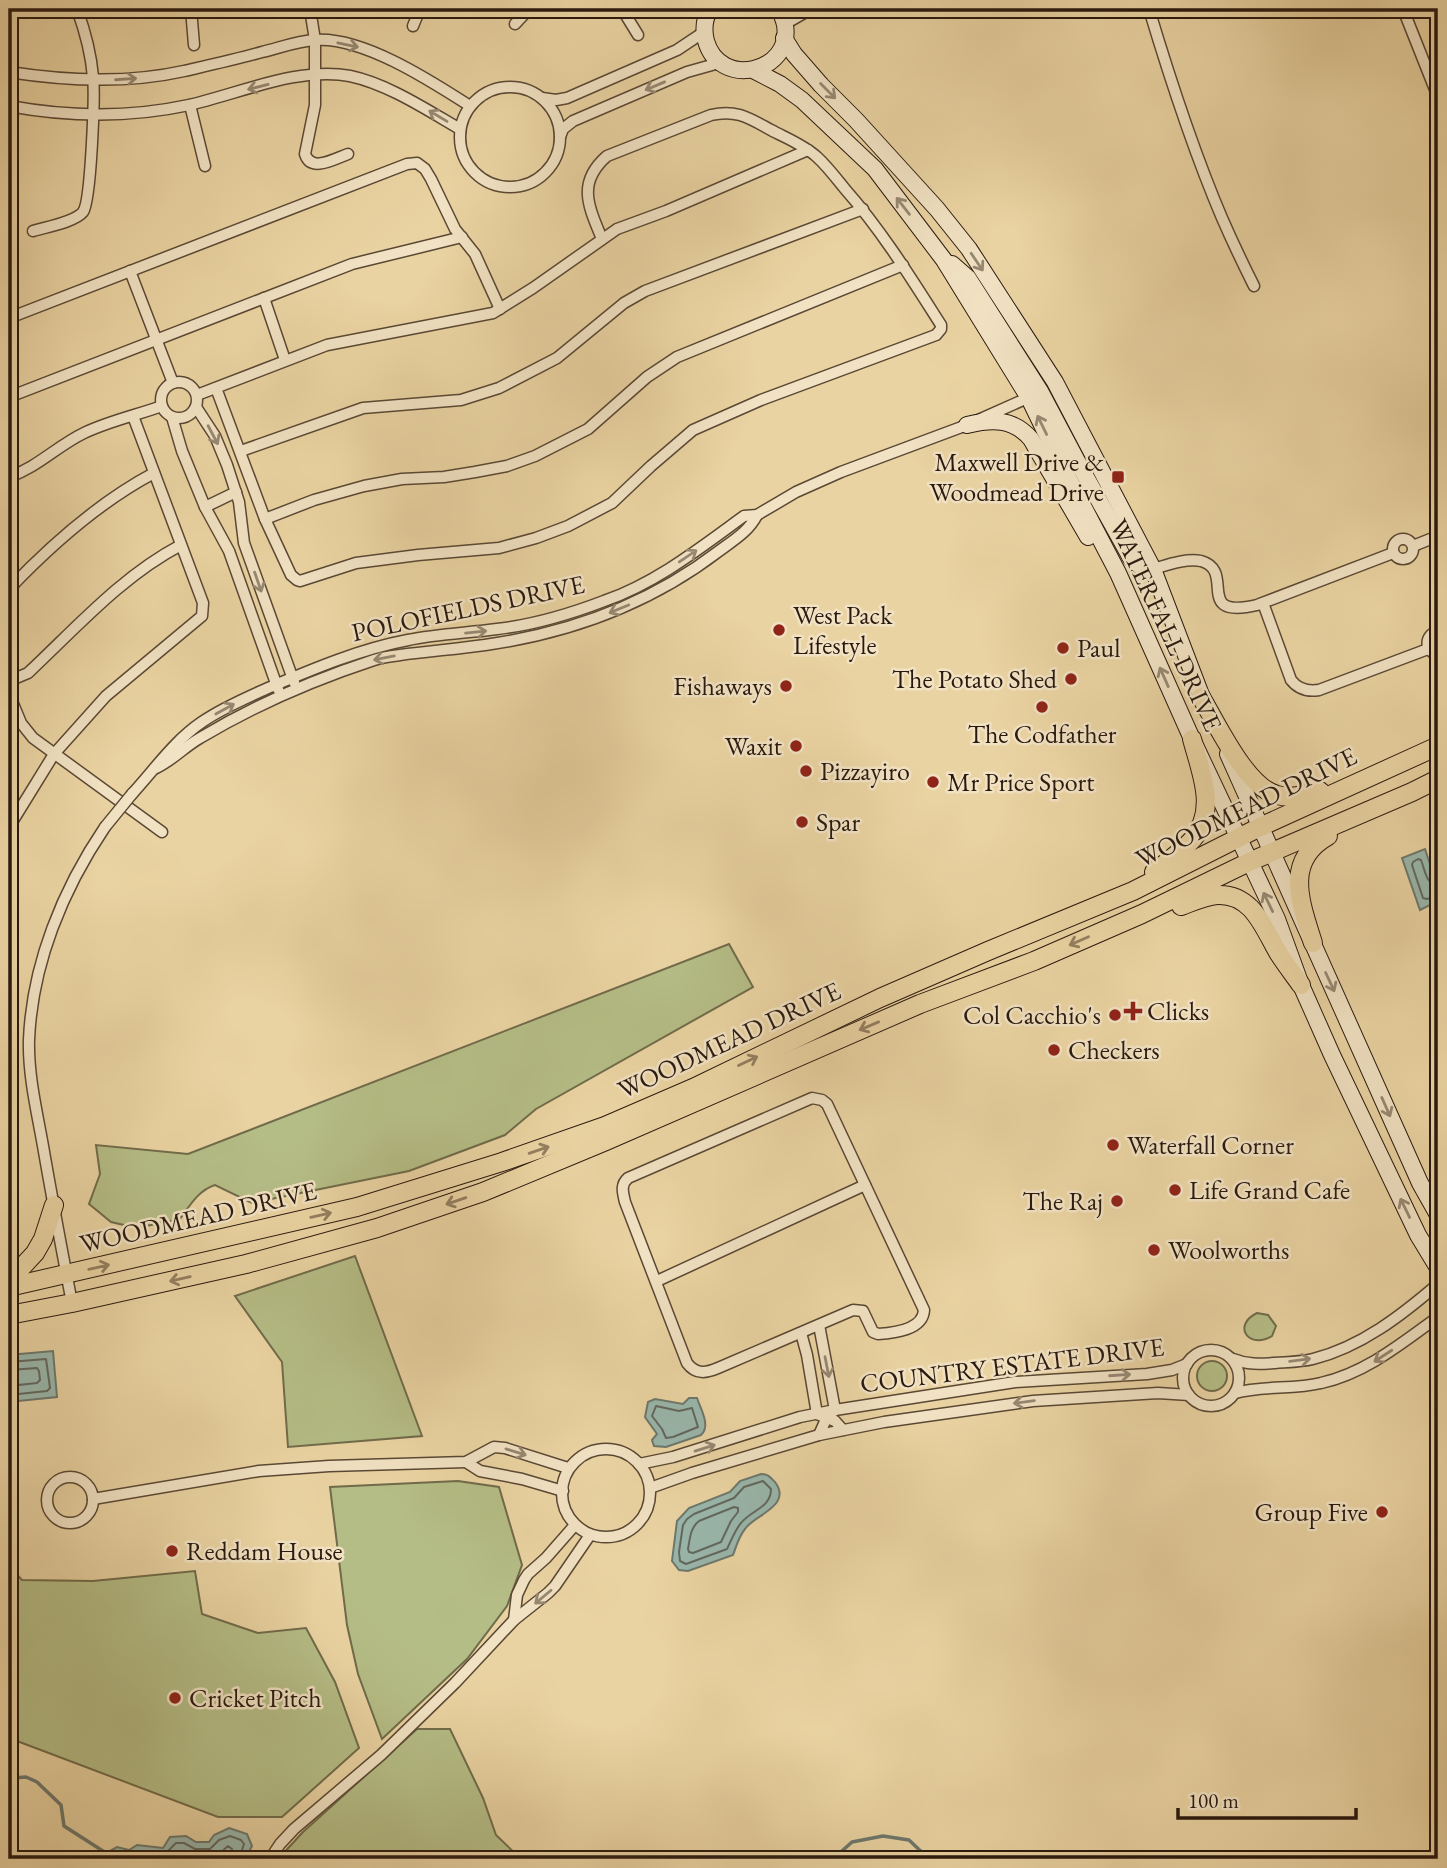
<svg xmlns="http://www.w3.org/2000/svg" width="1447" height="1868" font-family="'EB Garamond',serif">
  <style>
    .green { fill: #b5bd86; stroke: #706b4a; stroke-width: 2 }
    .water { fill: #99b7ac; stroke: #6d786d; stroke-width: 2 }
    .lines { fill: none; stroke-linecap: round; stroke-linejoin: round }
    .shore { stroke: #62685e; stroke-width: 2 }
    .stream { stroke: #6d786d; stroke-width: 3.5 }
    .street-casing { stroke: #5a4834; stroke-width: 13 }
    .secondary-casing { stroke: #2a190f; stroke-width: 18 }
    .primary-casing { stroke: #2a190f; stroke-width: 20 }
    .street { stroke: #f1e2c3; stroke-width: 10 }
    .secondary { stroke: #f1e2c3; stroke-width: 16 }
    .primary { stroke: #ead3a2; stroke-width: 18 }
    .street-bridge-casing { stroke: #5a4834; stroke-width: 13; stroke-linecap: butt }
    .street-bridge { stroke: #f1e2c3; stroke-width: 10 }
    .oneway { stroke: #978872 }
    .oneway2 { stroke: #947f60 }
    .poi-dot { fill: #8f2418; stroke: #f1e2c3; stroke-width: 2.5 }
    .labels { text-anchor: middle; stroke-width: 5; stroke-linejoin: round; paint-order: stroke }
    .poi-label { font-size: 26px; fill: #2a190f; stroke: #f1e2c3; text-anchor: start }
    .street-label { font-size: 26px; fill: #2a190f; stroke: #f1e2c3 }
  </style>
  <rect width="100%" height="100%" fill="#ead3a2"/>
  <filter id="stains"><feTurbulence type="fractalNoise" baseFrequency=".00286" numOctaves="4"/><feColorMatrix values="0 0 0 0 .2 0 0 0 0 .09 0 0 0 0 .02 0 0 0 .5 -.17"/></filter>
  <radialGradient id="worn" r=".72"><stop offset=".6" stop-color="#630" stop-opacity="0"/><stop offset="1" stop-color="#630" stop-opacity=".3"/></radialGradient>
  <!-- green -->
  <g class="green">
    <path d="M729,944L753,987L536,1109L505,1135L409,1171L252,1203L215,1185C199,1190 190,1205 180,1219L137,1228L111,1222L89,1204L100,1174L96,1145L188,1154Z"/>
    <path d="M355,1256L422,1436L288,1447L282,1362L235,1296Z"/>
    <path d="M1257,1313L1268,1315L1276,1326L1272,1336C1248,1350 1232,1325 1257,1313Z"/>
    <circle cx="1212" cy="1376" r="15"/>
    <path d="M458,1481L499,1487L522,1565L507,1606L467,1659L382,1739L358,1674L347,1625L330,1487Z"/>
    <path d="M9,1566L22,1580L93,1581L195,1571L202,1614L258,1633L306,1628L335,1682L359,1748L282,1817H218L9,1738Z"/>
    <path d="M417,1729H450L483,1798L496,1835L521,1859H278L303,1832Z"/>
  </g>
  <!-- water -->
  <g class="water">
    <path d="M1425,849L1438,888V901L1420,910L1402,858Z"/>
    <path d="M53,1351L57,1397L9,1402V1355Z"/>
    <path d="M689,1398H697C701,1410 711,1426 701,1435L666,1447L654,1446L652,1440L657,1434L645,1417L648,1402L655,1399L683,1404Z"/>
    <path d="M761,1474C768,1474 770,1477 775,1482C793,1506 754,1515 745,1529C739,1536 736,1547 733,1555L688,1571L679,1570L672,1561L677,1521L689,1508L730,1492L740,1481Z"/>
    <path d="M229,1828L247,1834L252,1846L245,1859H112L106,1853L117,1847L129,1850L137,1845L163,1848L170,1837L186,1836L196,1842H209L214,1835Z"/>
  </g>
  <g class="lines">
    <!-- shore -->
    <g class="shore">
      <path d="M1438,885C1426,885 1425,870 1421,860L1418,859L1413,862L1412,865L1423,898L1427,899L1438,896"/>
      <path d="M9,1362L46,1359L50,1388L47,1391L9,1395"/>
      <path d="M9,1370L37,1368L39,1371L40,1380L37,1383L9,1386"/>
      <path d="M656,1406L679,1411L692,1408L698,1427L673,1437L666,1438L662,1429L652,1416Z"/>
      <path d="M763,1481L771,1489C771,1508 751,1510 741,1523C735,1530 731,1541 727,1549L686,1564L680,1561L679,1552L683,1525L687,1519L694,1514L734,1498L744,1487Z"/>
      <path d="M734,1507L738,1508V1512L731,1521L721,1542L693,1553L689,1552L688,1549C690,1539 690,1528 699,1521Z"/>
      <path d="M116,1859L119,1855L130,1856L140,1853L165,1854L176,1843H184L195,1849H210L219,1840L230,1836L241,1840L244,1844L239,1859"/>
      <path d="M174,1859L181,1852L194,1858H211L218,1855L228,1846L232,1849L230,1859"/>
    </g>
    <!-- stream -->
    <g class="stream">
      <path d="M9,1783L13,1778L26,1777L37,1782L61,1805L64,1826L106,1853"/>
      <path d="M833,1859L852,1842L883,1836L909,1840L929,1859"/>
    </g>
    <!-- street casing -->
    <g class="street-casing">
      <g id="street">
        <path d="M191,9L194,45"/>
        <path d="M310,9L315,40V105L305,154C311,173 334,159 348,154"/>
        <path d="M622,9L638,35"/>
        <path d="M1149,9C1170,79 1193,150 1222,218C1232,241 1243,264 1254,286"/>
        <path d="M1403,9L1438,97"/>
        <path d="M515,24L529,9"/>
        <path d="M785,24L811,9"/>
        <path d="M413,26L420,9"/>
        <path d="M9,72C67,81 126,84 184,71C210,65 237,59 262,52C279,48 297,41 315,40C362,36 431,81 470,106"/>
        <circle cx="510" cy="137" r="50"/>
        <path d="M542,98L556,100L567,98L677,50L704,32"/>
        <path d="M190,105L205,166"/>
        <path d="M9,106C69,117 129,118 189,105C238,94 299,66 350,76C388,84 427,110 460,129"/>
        <path d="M560,137L563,129L573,121L687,72L719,63"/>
        <path d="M33,231C46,227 75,222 83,212C91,201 95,95 93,77C91,53 85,31 77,9"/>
        <path d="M130,271L173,383"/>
        <path d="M264,298L285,360"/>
        <path d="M9,318L407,164L417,163L425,169L431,179L455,229L475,254L500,309"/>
        <circle cx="179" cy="400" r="18"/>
        <path d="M216,388L265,519L291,575L297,580L300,581L356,563L418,555L499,548L536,538L568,526L612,503L651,466L693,430L761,400L936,335L941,329V325C911,278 882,231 845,189C836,178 827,166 817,157C804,145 786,138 771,130C749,118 736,109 711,115L607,156C576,183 589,207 602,239"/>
        <path d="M197,395L327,345L493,313L533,288L617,229L666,211L808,150"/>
        <path d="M9,397L352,264L462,237"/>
        <path d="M196,407L215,436L227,465L239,502L244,543L294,682"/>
        <path d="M172,417L182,451L205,507L229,551L278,689"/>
        <path d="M241,451L363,408L461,400L499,388L557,358L624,303L645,291L863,209"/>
        <path d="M9,477C38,467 57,446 84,433C109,421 137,415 162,406"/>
        <path d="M205,507L236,492"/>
        <path d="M265,519L314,500L364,486L402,479L444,477L475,472L507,466L535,456L588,429L647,377L677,357L903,265"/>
        <circle cx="1403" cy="549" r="10"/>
        <path d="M1413,546L1438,536"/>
        <path d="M1153,569C1167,565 1186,558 1201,561C1237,571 1192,620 1257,605L1393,553"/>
        <path d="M9,589C52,544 99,502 154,473"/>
        <path d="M1263,603L1291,680C1298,689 1307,692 1319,690L1428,649"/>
        <path d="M1438,631C1424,635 1424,651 1438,655"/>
        <path d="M9,681L28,673C77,627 122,576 181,545"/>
        <path d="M9,694L21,723L33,738L162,832"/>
        <path d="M156,768C173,760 184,747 200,738C255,705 313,680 374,660C383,657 392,656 400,655C429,651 457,649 485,645C570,633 651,603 719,551C734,540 749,531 757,515"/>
        <path d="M132,794C155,769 174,741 202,722C222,708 246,698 268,688C313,669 360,649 408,640C437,634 467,633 497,629C533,625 570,614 604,601C656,583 700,548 744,516L757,515L796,492L841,472L967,425L1032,396"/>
        <path d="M9,827L54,754L106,696L202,616L203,603L133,416"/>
        <path d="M812,1098L822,1100L827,1104L924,1310C923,1330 894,1333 878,1334L873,1332L863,1311L853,1310L718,1368C706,1373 696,1375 687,1363L625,1202C623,1193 620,1185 628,1178Z"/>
        <path d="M657,1281L865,1185"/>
        <path d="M72,1303C62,1251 52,1198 43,1146C37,1112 28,1075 29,1040C32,964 63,889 105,827"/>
        <path d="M819,1325L835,1410L827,1417L819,1435"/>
        <path d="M801,1333L807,1355L817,1414L835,1421L843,1430"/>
        <circle cx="1211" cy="1378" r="28"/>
        <path d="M1233,1359C1248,1365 1260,1364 1275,1363C1288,1362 1301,1362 1313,1359C1361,1347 1402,1315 1438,1284"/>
        <path d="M1235,1393C1263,1385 1293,1390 1321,1383C1366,1373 1402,1343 1438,1317"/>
        <circle cx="606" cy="1493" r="44"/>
        <path d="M466,1462L480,1471L522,1479L563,1491"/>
        <path d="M639,1464L673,1457L800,1417L835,1410L1015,1382L1147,1374L1172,1370L1187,1364"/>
        <circle cx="70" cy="1500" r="23"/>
        <path d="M650,1488L692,1473L819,1435L884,1422L1033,1401L1158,1393L1189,1395"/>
        <path d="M93,1499L259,1471L329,1466L466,1462L494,1447L505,1448L568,1468"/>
        <path d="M514,1620L517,1595L524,1580L528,1574L546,1558L575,1525"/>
        <path d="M270,1859L280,1844L294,1829L381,1755L455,1683L514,1620L548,1593L555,1586L590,1535"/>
      </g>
    </g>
    <!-- secondary casing -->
    <g class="secondary-casing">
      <g id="secondary">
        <path d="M710,9C704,19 703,29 706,41C720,90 793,72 785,25C784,19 781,14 780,9"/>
        <path d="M784,38L794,54L821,85L856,120L937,209L969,249L1055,382L1153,569L1206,708"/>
        <path d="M753,70L780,84L802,100L875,169L944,260L1029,398L1060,462L1118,573L1192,739L1277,919L1301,985L1332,1055L1418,1235L1438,1268"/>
        <path d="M952,264L968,278L1040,391L1077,461L1131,558C1138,566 1142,568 1153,569"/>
        <path d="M967,425C992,419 1013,418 1031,439L1088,537"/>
        <path d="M1228,754L1420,1183L1438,1215"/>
      </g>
    </g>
    <!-- primary casing -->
    <g class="primary-casing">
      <g id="primary">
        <path d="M1201,697C1217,724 1246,787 1277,795C1291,799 1306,795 1320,791"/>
        <path d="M1154,872C1167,862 1181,852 1192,840C1218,810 1201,773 1192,739"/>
        <path d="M1181,906C1192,902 1205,896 1217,895C1253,893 1264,929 1279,954C1286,965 1294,975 1301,985"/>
        <path d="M1313,943C1301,904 1283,861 1328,836"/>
        <path d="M9,1281L35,1253L43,1239L54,1205"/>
        <path d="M9,1287L357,1207L502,1162L605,1126L693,1088L880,998L988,951L1133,891L1260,827L1438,746"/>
        <path d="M9,1315L72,1303L246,1264L377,1228L483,1192L606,1141L920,1004L1034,961L1142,914L1249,862L1412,792L1438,779"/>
      </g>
    </g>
    <!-- street -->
    <use href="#street" class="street"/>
    <!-- secondary -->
    <use href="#secondary" class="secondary"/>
    <!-- primary -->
    <use href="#primary" class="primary"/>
    <!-- street-bridge casing -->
    <g class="street-bridge-casing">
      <path id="street-bridge" d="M105,827L132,794"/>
    </g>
    <!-- street-bridge -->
    <use href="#street-bridge" class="street-bridge"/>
  </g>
  <!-- one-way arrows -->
  <defs><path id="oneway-shaft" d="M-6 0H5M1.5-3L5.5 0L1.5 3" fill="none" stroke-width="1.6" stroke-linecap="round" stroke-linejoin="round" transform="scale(1.75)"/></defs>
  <g class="oneway">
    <use href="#oneway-shaft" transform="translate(348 45) rotate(12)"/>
    <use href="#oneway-shaft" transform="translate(126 79) rotate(-4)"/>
    <use href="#oneway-shaft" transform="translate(655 86) rotate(157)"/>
    <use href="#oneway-shaft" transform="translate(258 87) rotate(166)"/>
    <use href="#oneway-shaft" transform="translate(828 91) rotate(45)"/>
    <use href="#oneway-shaft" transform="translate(438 116) rotate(-149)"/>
    <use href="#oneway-shaft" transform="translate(903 206) rotate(-128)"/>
    <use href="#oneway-shaft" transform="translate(977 262) rotate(56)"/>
    <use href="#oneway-shaft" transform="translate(1042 425) rotate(-116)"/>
    <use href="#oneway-shaft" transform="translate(213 435) rotate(62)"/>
    <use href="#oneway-shaft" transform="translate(688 556) rotate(-34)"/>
    <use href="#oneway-shaft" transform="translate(258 582) rotate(71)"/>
    <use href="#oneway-shaft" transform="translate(619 609) rotate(158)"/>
    <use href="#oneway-shaft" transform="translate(476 632) rotate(-6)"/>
    <use href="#oneway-shaft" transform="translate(384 658) rotate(169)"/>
    <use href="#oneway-shaft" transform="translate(1164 677) rotate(-114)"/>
    <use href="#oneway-shaft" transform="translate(225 709) rotate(-29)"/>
    <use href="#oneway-shaft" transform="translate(1268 902) rotate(-116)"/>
    <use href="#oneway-shaft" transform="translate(1330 982) rotate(65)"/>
    <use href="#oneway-shaft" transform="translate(1386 1107) rotate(66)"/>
    <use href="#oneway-shaft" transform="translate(1405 1208) rotate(-116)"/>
    <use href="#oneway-shaft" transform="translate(1383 1356) rotate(147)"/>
    <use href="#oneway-shaft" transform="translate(1300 1360) rotate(-7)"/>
    <use href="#oneway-shaft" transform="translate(827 1367) rotate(79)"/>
    <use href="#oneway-shaft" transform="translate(1120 1375) rotate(-4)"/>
    <use href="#oneway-shaft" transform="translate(1024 1402) rotate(172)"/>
    <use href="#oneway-shaft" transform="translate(705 1448) rotate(-17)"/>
    <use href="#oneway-shaft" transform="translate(516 1452) rotate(17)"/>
    <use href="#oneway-shaft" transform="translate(543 1597) rotate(140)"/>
  </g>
  <g class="oneway2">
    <use href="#oneway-shaft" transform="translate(1079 941) rotate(156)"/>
    <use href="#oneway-shaft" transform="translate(869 1026) rotate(157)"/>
    <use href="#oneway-shaft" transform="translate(748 1061) rotate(-25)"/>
    <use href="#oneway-shaft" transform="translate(539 1150) rotate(-19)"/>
    <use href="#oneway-shaft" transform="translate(456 1201) rotate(161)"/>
    <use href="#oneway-shaft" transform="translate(321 1215) rotate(-13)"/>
    <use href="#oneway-shaft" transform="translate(99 1267) rotate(-13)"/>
    <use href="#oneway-shaft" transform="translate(180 1279) rotate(167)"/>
  </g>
  <!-- markers -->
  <g class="poi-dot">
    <rect x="1111" y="470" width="14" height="14" rx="3.5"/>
    <circle cx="779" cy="630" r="7"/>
    <circle cx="1063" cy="648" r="7"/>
    <circle cx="1071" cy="679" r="7"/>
    <circle cx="786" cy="686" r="7"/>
    <circle cx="1042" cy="707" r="7"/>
    <circle cx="796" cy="746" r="7"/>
    <circle cx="806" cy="771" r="7"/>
    <circle cx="933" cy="782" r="7"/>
    <circle cx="802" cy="822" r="7"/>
    <path d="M1129.5 1000.5h7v7h7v7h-7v7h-7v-7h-7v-7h7z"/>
    <circle cx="1115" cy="1015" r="7"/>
    <circle cx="1054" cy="1050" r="7"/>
    <circle cx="1113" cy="1145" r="7"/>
    <circle cx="1175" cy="1190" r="7"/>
    <circle cx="1117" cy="1201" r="7"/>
    <circle cx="1154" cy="1250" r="7"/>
    <circle cx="1382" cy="1512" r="7"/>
    <circle cx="172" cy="1551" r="7"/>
    <circle cx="175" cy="1698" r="7"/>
  </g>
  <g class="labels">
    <!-- poi labels -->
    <g class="poi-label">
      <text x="1104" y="471" text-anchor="end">Maxwell Drive &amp;<tspan x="1104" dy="30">Woodmead Drive</tspan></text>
      <text x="793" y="624">West Pack<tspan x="793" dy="30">Lifestyle</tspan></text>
      <text x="1077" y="657">Paul</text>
      <text x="1057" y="688" text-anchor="end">The Potato Shed</text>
      <text x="772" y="695" text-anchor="end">Fishaways</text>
      <text x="1042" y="743" text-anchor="middle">The Codfather</text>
      <text x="782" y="755" text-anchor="end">Waxit</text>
      <text x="820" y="780">Pizzayiro</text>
      <text x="947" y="791">Mr Price Sport</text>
      <text x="816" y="831">Spar</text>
      <text x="1147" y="1020">Clicks</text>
      <text x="1101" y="1024" text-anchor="end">Col Cacchio's</text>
      <text x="1068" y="1059">Checkers</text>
      <text x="1127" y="1154">Waterfall Corner</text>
      <text x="1189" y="1199">Life Grand Cafe</text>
      <text x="1103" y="1210" text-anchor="end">The Raj</text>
      <text x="1168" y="1259">Woolworths</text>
      <text x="1368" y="1521" text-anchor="end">Group Five</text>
      <text x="186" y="1560">Reddam House</text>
      <text x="189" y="1707">Cricket Pitch</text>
    </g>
    <!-- street labels -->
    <g class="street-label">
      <text transform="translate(468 608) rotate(-12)" y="9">POLOFIELDS DRIVE</text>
      <text transform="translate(1166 625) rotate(65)" y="9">WATERFALL DRIVE</text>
      <text transform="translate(1246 807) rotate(-26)" y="9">WOODMEAD DRIVE</text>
      <text transform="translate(729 1040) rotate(-25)" y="9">WOODMEAD DRIVE</text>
      <text transform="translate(198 1217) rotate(-13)" y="9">WOODMEAD DRIVE</text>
      <text transform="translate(1012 1365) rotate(-7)" y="9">COUNTRY ESTATE DRIVE</text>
    </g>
  </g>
  <!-- margin -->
  <rect width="1447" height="1868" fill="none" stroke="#ead3a2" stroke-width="35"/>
  <rect x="10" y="10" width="1426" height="1847" fill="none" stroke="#2a190f" stroke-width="3.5"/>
  <rect x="18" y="18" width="1412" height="1833" fill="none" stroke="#2a190f" stroke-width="2"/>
  <!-- scale -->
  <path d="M1178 1808v10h178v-10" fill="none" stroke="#2a190f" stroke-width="3.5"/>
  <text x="1188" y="1808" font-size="21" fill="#2a190f" stroke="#f1e2c3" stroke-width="5" paint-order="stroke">100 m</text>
  <rect width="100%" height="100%" filter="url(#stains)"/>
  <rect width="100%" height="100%" fill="url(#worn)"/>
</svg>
